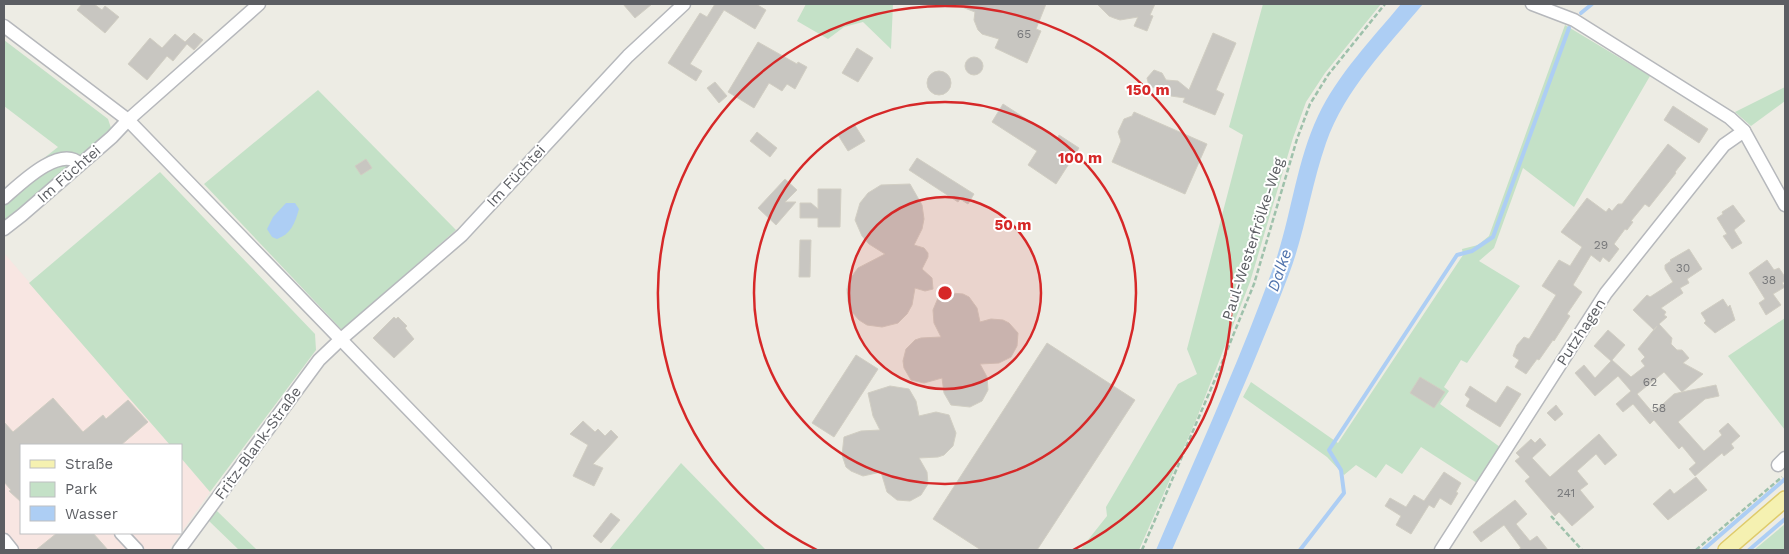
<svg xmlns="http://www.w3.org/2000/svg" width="1789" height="554" font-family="'Work Sans',sans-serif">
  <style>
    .medical { fill: #f8e6e2 }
    .green { fill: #c4e1c7 }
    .water { fill: #adcef4 }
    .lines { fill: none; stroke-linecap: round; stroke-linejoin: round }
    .stream { stroke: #adcef4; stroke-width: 4 }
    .building { fill: #c8c6c1; stroke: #d1cec3; fill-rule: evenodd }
    .minor-casing { stroke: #b6b8bc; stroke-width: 15 }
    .major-casing { stroke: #dfcb6b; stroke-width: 18 }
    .path { stroke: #9ec1ab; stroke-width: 2.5; stroke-dasharray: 5 2.5; stroke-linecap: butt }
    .minor { stroke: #fff; stroke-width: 12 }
    .major { stroke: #f5f1b1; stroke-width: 15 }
    .ring { fill: none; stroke: #d62828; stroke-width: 2.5 }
    .labels { text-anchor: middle; stroke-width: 4; stroke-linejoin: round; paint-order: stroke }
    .number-label { font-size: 12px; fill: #77787a }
    .street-label { font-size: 15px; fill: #5c5e63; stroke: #fff }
    .water-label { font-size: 16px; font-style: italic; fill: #5073ac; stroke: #fff }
    .centre { fill: #d62828; stroke: #fff; stroke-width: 2.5 }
    .ring-label { font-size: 15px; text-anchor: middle; font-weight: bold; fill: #d62828; stroke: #fff; stroke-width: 4; stroke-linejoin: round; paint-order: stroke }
  </style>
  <rect width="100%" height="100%" fill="#edece4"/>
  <!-- medical -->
  <g class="medical">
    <path d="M4,253L170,445H21V533H181L169,550H4Z"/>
    <path d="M181,458L210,492L181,533Z"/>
  </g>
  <!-- green -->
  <g class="green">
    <path d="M806,4H893L891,49L863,22L844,27L828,39L797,21Z"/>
    <path d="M1263,4H1381L1325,73L1306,102L1293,138L1250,282L1196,420L1139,550H1080L1107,516L1106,507L1178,384L1197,374L1187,349L1243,135L1229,127Z"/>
    <path d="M1565,25L1650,76L1574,207L1523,168L1494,248L1479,261L1520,286L1467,363L1461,360L1444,387L1449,391L1440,404L1500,447L1477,483L1421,447L1402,474L1386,464L1376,478L1356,465L1344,475L1327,457L1243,397L1251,382L1338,443L1463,255L1462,249L1478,245L1489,236Z"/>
    <path d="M4,40L108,119L111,128L20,210L4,222V190L58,147L4,106Z"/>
    <path d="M1785,87V101L1751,126L1735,112Z"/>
    <path d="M318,90L456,230L342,330L204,184Z"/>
    <path d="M160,172L315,334L316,350L210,492L181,458V445H170L29,283Z"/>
    <path d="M1785,318V430L1728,356Z"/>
    <path d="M681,463L766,550H609Z"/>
    <path d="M216,510L257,550H239L209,521Z"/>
    <path d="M1785,524V550H1754Z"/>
  </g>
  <!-- water -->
  <g class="water">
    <path d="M1401,4H1423C1387,47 1345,89 1326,143C1311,186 1305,232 1289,274C1253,368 1212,459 1172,550H1156C1195,458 1238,365 1272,271C1291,221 1295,165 1318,116C1338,74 1372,39 1401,4Z"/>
    <path d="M286,203H295L299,209C295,223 291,234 277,239L272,237L267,229L273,217Z"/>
  </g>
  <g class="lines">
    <!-- stream -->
    <g class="stream">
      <path d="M1581,13L1592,4"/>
      <path d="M1300,550L1344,493L1341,470L1329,450L1457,255L1472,251L1493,237L1569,28"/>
      <path d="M1703,550L1785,479"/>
      <path d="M1749,550L1785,519"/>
    </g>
  </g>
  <!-- building -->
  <g class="building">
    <path d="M82,4H94L102,10L105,6L119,17L105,33L77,10Z"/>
    <path d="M623,4H652L635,18Z"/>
    <path d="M713,4H756L766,10L755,29L724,10L690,64L702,71L696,81L668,63L700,13L707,17L715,4Z"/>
    <path d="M954,4H1046L1036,29L1041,31L1027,63L995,48L999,39L982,34L978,30L974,20L975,12Z"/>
    <path d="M1097,4H1155L1150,15L1153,16L1147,31L1134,26L1138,17L1120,20L1114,18L1109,16Z"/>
    <path d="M194,33L203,40L194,50L187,44L173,61L167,56L147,80L128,64L150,38L162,48L175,34L185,42Z"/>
    <path d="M1213,33L1236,43L1216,90L1224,94L1215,115L1183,102L1185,98L1171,96L1162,87L1156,88L1149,86L1147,78L1154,70L1162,73L1166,80L1178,81L1189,90Z"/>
    <path d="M758,42L797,64L798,62L807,67L795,89L787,84L782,91L769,83L754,108L728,92Z"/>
    <path d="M857,48L873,58L858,82L842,73Z"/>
    <circle cx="974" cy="66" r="9"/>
    <circle cx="939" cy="83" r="12"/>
    <path d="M715,82L727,96L719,103L707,88Z"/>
    <path d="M1003,104L1057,139L1059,135L1079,148L1056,184L1028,165L1037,151L992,122Z"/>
    <path d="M1673,106L1708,129L1699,143L1664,120Z"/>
    <path d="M1134,112L1207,144L1185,194L1112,162L1121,141L1118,132L1124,119L1132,116Z"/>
    <path d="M854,124L865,141L848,151L838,135Z"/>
    <path d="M757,132L777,148L770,157L750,141Z"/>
    <path d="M1668,144L1686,158L1675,172L1676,173L1649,207L1645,204L1631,221L1633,222L1627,230L1625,229L1614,244L1619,249L1609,262L1603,257L1600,262L1591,255L1573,285L1582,292L1567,314L1570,316L1554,341L1553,340L1539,360L1537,359L1526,374L1515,367L1519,360L1513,356L1517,345L1524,337L1529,339L1556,295L1542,286L1559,260L1570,266L1582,247L1561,232L1587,198L1606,212L1609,208L1612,211L1618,204H1622Z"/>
    <path d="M917,158L974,194L968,204L960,199L958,202L909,170Z"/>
    <path d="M366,159L372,168L361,175L355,166Z"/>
    <path d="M785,179L797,190L785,202H796L776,225L758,208Z"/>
    <path d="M910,184L922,205L924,219L922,229L914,245L924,248L928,253V257L922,269L932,278L933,289L925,291L915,288L912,305L907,314L898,323L882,327L867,325L859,320L852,312L848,301L847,289L850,279L858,268L885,254L869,244L862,236L855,220L860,203L868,193L881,185Z"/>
    <path d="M818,189H841L840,227H818V218H800V203H811L818,209Z"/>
    <path d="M1733,205L1745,221L1734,230L1742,243L1732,249L1723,236L1727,234L1717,218L1723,214L1722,212Z"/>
    <path d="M800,240H811L810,277H799Z"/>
    <path d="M1689,249L1702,269L1687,279L1689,283L1680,288L1683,293L1661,308L1666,312L1664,315L1667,317L1659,324L1672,338L1671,344L1677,350H1682L1689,358L1683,363L1703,374L1682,392L1716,385L1719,396L1705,399L1678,422L1704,451L1722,435L1719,431L1728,423L1740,436L1731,444L1734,448L1724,456L1722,453L1695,476L1689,469L1696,463L1682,446L1679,449L1654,420L1650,424L1633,404L1623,412L1616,404L1631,391L1618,376L1595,396L1575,373L1584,365L1595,378L1611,361L1594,346L1608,330L1625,345L1612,360L1631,377L1645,366L1641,361L1645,357L1638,349L1657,326L1654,330L1633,310L1647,295L1650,297L1673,282L1665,269V265L1671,261L1670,260ZM1664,372L1682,392L1674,394L1653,413L1637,394Z"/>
    <path d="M1767,260L1774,270L1779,268L1785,277V281L1782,283L1785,287L1773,294L1781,305L1766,315L1759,303L1765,299L1749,273Z"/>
    <path d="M951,293L963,294L969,297L977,308L980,322L991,319L1003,320L1009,323L1018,333L1017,346L1011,357L999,363L980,364L987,377L988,390L982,401L970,407L951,405L944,393L942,378L924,383L911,380L904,368L903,361L906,349L915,340L921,338L941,337L934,323L933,310L938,298Z"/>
    <path d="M1723,299L1728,307L1730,305L1735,320L1715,333L1704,323L1706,321L1701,313Z"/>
    <path d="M394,317L396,319L398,317L407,326L405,328L414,339L394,358L373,338Z"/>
    <path d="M1047,343L1135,400L1037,550H981L933,519Z"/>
    <path d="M856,355L878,369L834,437L812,423Z"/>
    <path d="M1420,377L1445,392L1434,408L1410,393Z"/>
    <path d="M890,386L909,389L916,401L919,416L936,412L949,415L956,433L953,446L944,455L938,457L919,458L927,472L928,484L921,495L910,501L897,500L887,492L881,472L863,476L851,471L846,467L842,455L844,437L861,431L880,430L873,416L868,393Z"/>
    <path d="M1470,386L1496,403L1507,386L1521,394L1500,427L1466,406L1470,399L1465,395Z"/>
    <path d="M53,398L83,432L103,415L106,419L128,400L148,422L121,445H21V502L9,491L11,490L4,482V422L13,432Z"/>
    <path d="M1556,405L1563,414L1555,421L1547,413Z"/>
    <path d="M583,421L595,432L598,429L605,436L611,430L618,437L593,464L603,468L594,486L573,476L588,445L570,434Z"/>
    <path d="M1599,434L1617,455L1605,465L1596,454L1577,471L1588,484L1580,490L1594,507L1572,526L1559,512L1555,516L1525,481L1530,477L1515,461L1520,457L1516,453L1531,439L1535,443L1540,438L1546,445L1532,458L1550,477Z"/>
    <path d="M1444,472L1461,483L1456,492L1458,493L1451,505L1440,498L1434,508L1429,505L1411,534L1396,525L1401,516L1385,506L1390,498L1406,507L1414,495L1424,501Z"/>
    <path d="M1696,477L1707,490L1668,520L1653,504L1670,489L1674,494Z"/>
    <path d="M1515,500L1527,514L1516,524L1530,541L1537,536L1548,550H1518L1521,548L1504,525L1481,542L1473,532Z"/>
    <path d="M611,513L620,520L601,543L593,536Z"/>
    <path d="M57,533H93L108,550H36Z"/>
  </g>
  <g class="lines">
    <!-- minor casing -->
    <g class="minor-casing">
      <g id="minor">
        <path d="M1532,4L1574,20L1730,118L1744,131L1785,205"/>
        <path d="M4,26L128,120L545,550"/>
        <path d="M4,198C19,185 60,144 80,164"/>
        <path d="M4,229L22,215L112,137L128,120L259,4"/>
        <path d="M1778,465L1785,458"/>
        <path d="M121,533L137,550"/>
        <path d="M4,540L12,550"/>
        <path d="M179,550L319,360L340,340L462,235L628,56L684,4"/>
        <path d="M1441,550L1606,293L1724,145L1744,131"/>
      </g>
    </g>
    <!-- major casing -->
    <g class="major-casing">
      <path id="major" d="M1726,550L1785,499"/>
    </g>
    <!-- path -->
    <g class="path">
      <path d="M1551,516L1582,550"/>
      <path d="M1142,550L1219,370L1254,284L1297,139L1310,104L1328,75L1385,4"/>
      <path d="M1696,550L1782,477"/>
    </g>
    <!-- minor -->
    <use href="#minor" class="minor"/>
    <!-- major -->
    <use href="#major" class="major"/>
  </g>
  <!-- distance rings -->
  <circle cx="945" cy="293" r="96" fill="#d62828" fill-opacity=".12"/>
  <g class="ring">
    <circle cx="945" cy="293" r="96"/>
    <circle cx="945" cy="293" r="191"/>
    <path d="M817 550A287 287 0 1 1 1073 550"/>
  </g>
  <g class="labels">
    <!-- number labels -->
    <g class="number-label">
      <text x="1024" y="38">65</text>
      <text x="1601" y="249">29</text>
      <text x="1683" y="272">30</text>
      <text x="1769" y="284">38</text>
      <text x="1650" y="386">62</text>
      <text x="1659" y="412">58</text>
      <text x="1566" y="497">241</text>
    </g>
    <!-- street labels -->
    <g class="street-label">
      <text transform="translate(69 174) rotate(-41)" y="5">Im Füchtei</text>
      <text transform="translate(516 176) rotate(-47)" y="5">Im Füchtei</text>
      <text transform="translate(1253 239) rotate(-72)" y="5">Paul-Westerfrölke-Weg</text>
      <text transform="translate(1581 332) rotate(-57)" y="5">Putzhagen</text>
      <text transform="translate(258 443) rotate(-54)" y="5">Fritz-Blank-Straße</text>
    </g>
    <!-- water labels -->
    <g class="water-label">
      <text transform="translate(1279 270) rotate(-71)" y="6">Dalke</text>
    </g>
  </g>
  <circle cx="945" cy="293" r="8" class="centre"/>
  <g class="ring-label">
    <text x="1148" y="95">150 m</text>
    <text x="1080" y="163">100 m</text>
    <text x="1013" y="230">50 m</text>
  </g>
  <!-- border -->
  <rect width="1789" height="554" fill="none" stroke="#5c5e63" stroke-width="10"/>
  <!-- legend -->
  <rect x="20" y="444" width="162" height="90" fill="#ffffff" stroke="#bebfc1"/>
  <rect x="30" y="460" width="25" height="8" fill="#f5f1b1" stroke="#bebfc1"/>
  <text x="65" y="469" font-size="15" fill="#5c5e63">Straße</text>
  <rect x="30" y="482" width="25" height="15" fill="#c4e1c7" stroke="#bebfc1"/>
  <text x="65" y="494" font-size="15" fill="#5c5e63">Park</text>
  <rect x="30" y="506" width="25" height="15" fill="#adcef4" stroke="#bebfc1"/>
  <text x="65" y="519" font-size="15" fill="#5c5e63">Wasser</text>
</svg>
